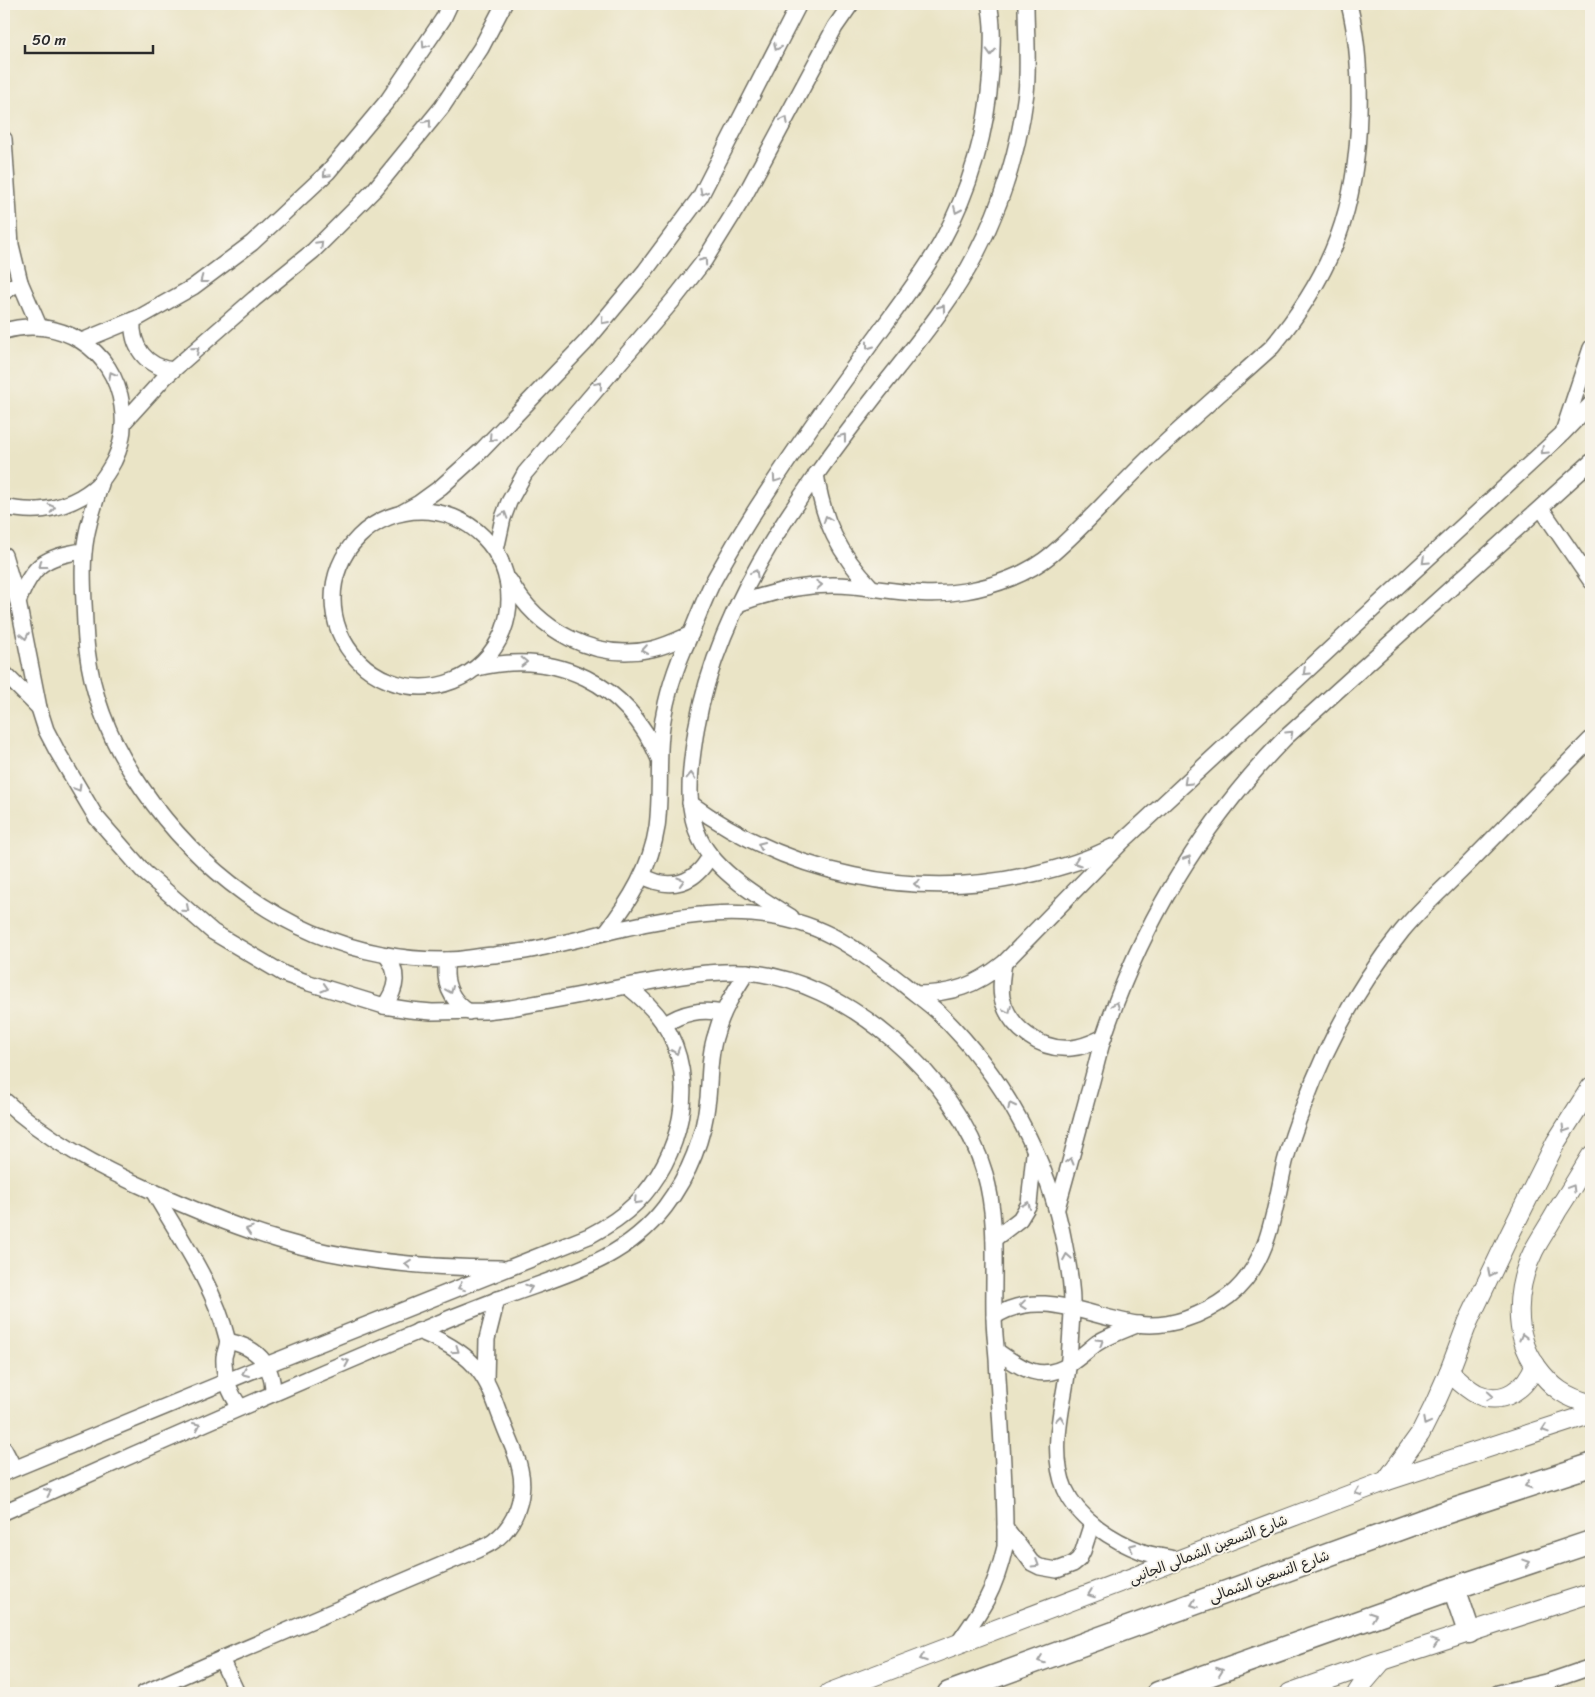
<svg xmlns="http://www.w3.org/2000/svg" width="1595" height="1697" font-family="Sriracha,'Playpen Sans Arabic',sans-serif">
  <style>
    .lines { fill: none; stroke-linecap: round; stroke-linejoin: round }
    .minor-casing { stroke: #6e6c61; stroke-width: 18 }
    .tertiary-casing { stroke: #6e6c61; stroke-width: 21 }
    .primary-casing { stroke: #6e6c61; stroke-width: 25 }
    .minor { stroke: #fff; stroke-width: 15 }
    .tertiary { stroke: #fff; stroke-width: 19 }
    .primary { stroke: #fff; stroke-width: 22 }
    .oneway { stroke: #a0a0a0 }
    .labels { text-anchor: middle; stroke-width: 4; stroke-linejoin: round; paint-order: stroke }
    .street-label { font-size: 14px; fill: #2b2b2b; stroke: #f7f3e8 }
  </style>
  <rect width="100%" height="100%" fill="#f7f3e8"/>
  <filter id="ink" filterUnits="userSpaceOnUse"><feTurbulence type="fractalNoise" baseFrequency=".02" numOctaves="2"/><feDisplacementMap in="SourceGraphic" scale="10" xChannelSelector="R" yChannelSelector="G"/><feConvolveMatrix kernelMatrix="1 2 1 2 8 2 1 2 1" color-interpolation-filters="sRGB"/></filter>
  <filter id="wash" filterUnits="userSpaceOnUse"><feTurbulence type="fractalNoise" baseFrequency=".0096" numOctaves="4" result="noise"/><feDisplacementMap in="SourceGraphic" scale="20" xChannelSelector="R" yChannelSelector="G"/><feGaussianBlur stdDeviation="1.12" result="paint"/><feColorMatrix in="noise" values="0 0 0 0 0 0 0 0 0 0 0 0 0 0 0 0 0 1.4 0 .05"/><feComposite in="paint" operator="in"/></filter>
  <g filter="url(#wash)">
    <rect width="100%" height="100%" fill="#eae4c6"/>
  </g>
  <g filter="url(#ink)">
    <g class="lines">
      <!-- minor casing -->
      <g class="minor-casing">
        <g id="minor">
          <path d="M4,139L11,245L20,282L39,326"/>
          <path d="M4,292L20,282"/>
          <path d="M133,320C131,347 146,367 173,370"/>
          <path d="M4,331C59,315 114,348 122,406C125,425 123,443 114,461C104,479 99,486 81,497C56,511 32,513 4,507"/>
          <path d="M82,341L140,317L193,287L252,243L328,172L388,100L443,19L450,4"/>
          <path d="M125,421L165,377L254,299L313,251L375,189L442,107L481,48L504,4"/>
          <path d="M1564,429L1591,348"/>
          <path d="M816,474C823,521 839,554 872,588"/>
          <path d="M101,484C95,502 89,520 86,538C82,560 83,581 84,603C85,619 85,635 87,650C93,700 113,747 142,788C197,869 284,936 382,954C401,958 427,960 447,960C463,960 478,956 494,955C509,953 525,952 540,948C634,928 740,888 832,936C857,949 880,966 902,983C914,993 927,1002 938,1012C1003,1075 1049,1159 1065,1247C1069,1269 1073,1291 1072,1312C1071,1331 1070,1350 1068,1368C1063,1407 1049,1451 1065,1489C1078,1519 1113,1541 1143,1552C1155,1556 1167,1557 1179,1560"/>
          <path d="M1541,508L1591,581"/>
          <circle cx="421" cy="599" r="88"/>
          <path d="M401,513L419,503L441,487L482,450L585,343L645,271L700,197L799,4"/>
          <path d="M4,555L18,602L39,708L46,730L57,751L96,817L144,872L213,932L284,974L309,983L384,1006L410,1010L432,1012L485,1011L511,1008C549,1001 588,994 627,986C666,979 704,970 744,972C845,978 958,1078 985,1174C998,1220 993,1268 994,1316C994,1330 996,1344 997,1358C1000,1421 1006,1484 1005,1547C995,1591 982,1610 956,1646"/>
          <path d="M501,562L496,550L503,518L509,502L525,473L675,298L704,261L745,195L835,27L851,4"/>
          <path d="M510,581C537,630 595,662 652,649C666,646 678,640 691,634"/>
          <path d="M18,602C32,565 45,556 84,551"/>
          <path d="M738,604C775,590 813,582 853,586C892,590 925,598 965,591C995,586 1028,574 1052,554C1087,524 1120,485 1154,453C1193,417 1233,382 1272,347C1333,273 1357,208 1359,113C1360,76 1358,40 1349,4"/>
          <path d="M477,668C557,649 627,683 659,759"/>
          <path d="M4,673L39,708"/>
          <path d="M690,803C788,874 914,902 1033,874C1060,868 1087,860 1112,847"/>
          <path d="M643,876C670,891 695,884 710,856"/>
          <path d="M791,917C761,899 716,872 700,839C687,812 689,781 693,751C708,618 796,498 876,395C911,350 950,305 976,254C1002,204 1019,149 1026,93C1029,66 1026,32 1026,4"/>
          <path d="M606,932C630,901 651,867 657,827C661,796 658,765 661,734C664,705 673,675 684,649C695,626 703,600 715,578C731,549 748,521 766,494C799,443 834,394 870,345C894,312 920,279 941,243C970,190 987,132 991,71C992,49 994,25 989,4"/>
          <path d="M447,960C443,982 450,1000 469,1012"/>
          <path d="M1004,963C1002,975 1000,986 1002,998C1009,1028 1041,1051 1071,1048C1084,1047 1093,1042 1104,1037"/>
          <path d="M916,994C952,994 975,986 1004,963L1122,842L1562,434L1591,404"/>
          <path d="M384,1006C397,989 400,973 386,955"/>
          <path d="M664,1025C683,1012 701,1009 723,1013"/>
          <path d="M4,1100C47,1140 98,1167 152,1191C194,1210 235,1227 279,1240C351,1262 427,1268 501,1268"/>
          <path d="M153,1191C180,1238 214,1285 227,1338C229,1344 225,1351 224,1357C223,1376 229,1392 240,1407"/>
          <path d="M1057,1208C1068,1170 1078,1132 1088,1095C1094,1075 1098,1055 1104,1036C1142,922 1202,824 1285,738L1591,462"/>
          <path d="M994,1239L1020,1219L1029,1204L1034,1154"/>
          <path d="M994,1317C1039,1287 1090,1317 1137,1324C1169,1329 1204,1315 1229,1296C1270,1264 1274,1209 1285,1162C1290,1143 1297,1123 1304,1105C1327,1043 1360,983 1402,931C1420,909 1443,889 1464,868C1506,825 1549,782 1591,739"/>
          <path d="M228,1341C256,1347 273,1363 273,1393"/>
          <path d="M997,1351C1021,1368 1041,1383 1070,1364C1079,1358 1088,1350 1097,1343C1110,1335 1125,1330 1139,1324"/>
          <path d="M486,1380L487,1339L497,1299"/>
          <path d="M4,1449L14,1468"/>
          <path d="M4,1473L266,1365L589,1236C606,1227 622,1217 636,1203C681,1158 700,1080 664,1024C654,1009 641,997 627,986"/>
          <path d="M4,1512C136,1453 269,1395 403,1338C435,1324 467,1311 499,1299C561,1275 622,1263 665,1207C689,1175 704,1137 708,1098C710,1077 709,1054 716,1034C722,1011 734,992 747,972"/>
          <path d="M1005,1527L1032,1563L1040,1567L1057,1570L1073,1564L1079,1559L1083,1551L1092,1523"/>
          <path d="M221,1659L237,1693"/>
          <path d="M144,1693L221,1659L477,1550C483,1547 489,1545 494,1541C516,1525 526,1495 520,1469C517,1454 508,1437 503,1423C494,1401 490,1382 474,1365C459,1349 439,1339 418,1331"/>
          <path d="M1498,1693L1550,1681L1591,1667"/>
        </g>
      </g>
      <!-- tertiary casing -->
      <g class="tertiary-casing">
        <g id="tertiary">
          <path d="M1591,1156C1580,1174 1569,1193 1557,1211C1550,1224 1541,1237 1534,1250C1516,1286 1512,1333 1536,1366C1552,1388 1565,1397 1591,1404"/>
          <path d="M1449,1372C1458,1380 1467,1389 1477,1394C1503,1406 1527,1388 1535,1364"/>
          <path d="M1386,1481L1420,1434L1433,1408L1449,1372L1468,1322L1510,1234L1556,1142L1591,1087"/>
          <path d="M829,1693L1386,1481L1591,1414"/>
          <path d="M1290,1693L1384,1660L1591,1593"/>
          <path d="M1357,1693L1365,1681L1382,1661"/>
        </g>
      </g>
      <!-- primary casing -->
      <g class="primary-casing">
        <g id="primary">
          <path d="M1454,1588L1469,1632"/>
          <path d="M949,1693L1435,1516L1591,1465"/>
          <path d="M1158,1693L1454,1588L1591,1542"/>
        </g>
      </g>
      <!-- minor -->
      <use href="#minor" class="minor"/>
      <!-- tertiary -->
      <use href="#tertiary" class="tertiary"/>
      <!-- primary -->
      <use href="#primary" class="primary"/>
    </g>
    <!-- one-way arrows -->
    <defs><path id="oneway-chevron" d="M-2-3.5L2.5 0L-2 3.5" fill="none" stroke-width="1.6" stroke-linecap="round" stroke-linejoin="round" transform="scale(1.25)"/></defs>
    <g class="oneway">
      <use href="#oneway-chevron" transform="translate(425 45) rotate(124)"/>
      <use href="#oneway-chevron" transform="translate(777 47) rotate(117)"/>
      <use href="#oneway-chevron" transform="translate(991 52) rotate(92)"/>
      <use href="#oneway-chevron" transform="translate(785 120) rotate(-62)"/>
      <use href="#oneway-chevron" transform="translate(428 123) rotate(-51)"/>
      <use href="#oneway-chevron" transform="translate(326 174) rotate(135)"/>
      <use href="#oneway-chevron" transform="translate(703 192) rotate(118)"/>
      <use href="#oneway-chevron" transform="translate(957 210) rotate(114)"/>
      <use href="#oneway-chevron" transform="translate(320 244) rotate(-45)"/>
      <use href="#oneway-chevron" transform="translate(704 261) rotate(-55)"/>
      <use href="#oneway-chevron" transform="translate(203 280) rotate(143)"/>
      <use href="#oneway-chevron" transform="translate(942 308) rotate(-54)"/>
      <use href="#oneway-chevron" transform="translate(604 321) rotate(131)"/>
      <use href="#oneway-chevron" transform="translate(869 346) rotate(126)"/>
      <use href="#oneway-chevron" transform="translate(196 350) rotate(-41)"/>
      <use href="#oneway-chevron" transform="translate(112 375) rotate(-118)"/>
      <use href="#oneway-chevron" transform="translate(599 385) rotate(-50)"/>
      <use href="#oneway-chevron" transform="translate(843 437) rotate(-53)"/>
      <use href="#oneway-chevron" transform="translate(492 438) rotate(133)"/>
      <use href="#oneway-chevron" transform="translate(1544 451) rotate(137)"/>
      <use href="#oneway-chevron" transform="translate(776 479) rotate(124)"/>
      <use href="#oneway-chevron" transform="translate(52 508) rotate(-13)"/>
      <use href="#oneway-chevron" transform="translate(504 515) rotate(-72)"/>
      <use href="#oneway-chevron" transform="translate(827 519) rotate(-110)"/>
      <use href="#oneway-chevron" transform="translate(1425 561) rotate(137)"/>
      <use href="#oneway-chevron" transform="translate(42 565) rotate(143)"/>
      <use href="#oneway-chevron" transform="translate(755 573) rotate(-61)"/>
      <use href="#oneway-chevron" transform="translate(819 585) rotate(-3)"/>
      <use href="#oneway-chevron" transform="translate(25 636) rotate(79)"/>
      <use href="#oneway-chevron" transform="translate(645 650) rotate(172)"/>
      <use href="#oneway-chevron" transform="translate(524 662) rotate(1)"/>
      <use href="#oneway-chevron" transform="translate(1306 672) rotate(137)"/>
      <use href="#oneway-chevron" transform="translate(1290 734) rotate(-43)"/>
      <use href="#oneway-chevron" transform="translate(691 776) rotate(-88)"/>
      <use href="#oneway-chevron" transform="translate(1187 782) rotate(137)"/>
      <use href="#oneway-chevron" transform="translate(78 788) rotate(59)"/>
      <use href="#oneway-chevron" transform="translate(761 845) rotate(-155)"/>
      <use href="#oneway-chevron" transform="translate(1188 859) rotate(-58)"/>
      <use href="#oneway-chevron" transform="translate(1077 862) rotate(161)"/>
      <use href="#oneway-chevron" transform="translate(681 881) rotate(-17)"/>
      <use href="#oneway-chevron" transform="translate(917 884) rotate(-177)"/>
      <use href="#oneway-chevron" transform="translate(186 909) rotate(41)"/>
      <use href="#oneway-chevron" transform="translate(325 988) rotate(17)"/>
      <use href="#oneway-chevron" transform="translate(450 990) rotate(67)"/>
      <use href="#oneway-chevron" transform="translate(1116 1005) rotate(-69)"/>
      <use href="#oneway-chevron" transform="translate(1008 1010) rotate(65)"/>
      <use href="#oneway-chevron" transform="translate(676 1051) rotate(71)"/>
      <use href="#oneway-chevron" transform="translate(1011 1106) rotate(-117)"/>
      <use href="#oneway-chevron" transform="translate(1565 1129) rotate(122)"/>
      <use href="#oneway-chevron" transform="translate(1070 1161) rotate(-75)"/>
      <use href="#oneway-chevron" transform="translate(1572 1188) rotate(-59)"/>
      <use href="#oneway-chevron" transform="translate(637 1201) rotate(134)"/>
      <use href="#oneway-chevron" transform="translate(1027 1205) rotate(-68)"/>
      <use href="#oneway-chevron" transform="translate(249 1230) rotate(-162)"/>
      <use href="#oneway-chevron" transform="translate(1067 1257) rotate(-100)"/>
      <use href="#oneway-chevron" transform="translate(408 1264) rotate(-175)"/>
      <use href="#oneway-chevron" transform="translate(1491 1273) rotate(116)"/>
      <use href="#oneway-chevron" transform="translate(461 1287) rotate(158)"/>
      <use href="#oneway-chevron" transform="translate(529 1288) rotate(-19)"/>
      <use href="#oneway-chevron" transform="translate(1023 1305) rotate(173)"/>
      <use href="#oneway-chevron" transform="translate(1523 1337) rotate(-104)"/>
      <use href="#oneway-chevron" transform="translate(1100 1342) rotate(-32)"/>
      <use href="#oneway-chevron" transform="translate(456 1350) rotate(35)"/>
      <use href="#oneway-chevron" transform="translate(346 1362) rotate(-23)"/>
      <use href="#oneway-chevron" transform="translate(245 1373) rotate(157)"/>
      <use href="#oneway-chevron" transform="translate(1490 1396) rotate(5)"/>
      <use href="#oneway-chevron" transform="translate(1060 1419) rotate(-84)"/>
      <use href="#oneway-chevron" transform="translate(1426 1422) rotate(118)"/>
      <use href="#oneway-chevron" transform="translate(197 1426) rotate(-24)"/>
      <use href="#oneway-chevron" transform="translate(1545 1429) rotate(162)"/>
      <use href="#oneway-chevron" transform="translate(1528 1485) rotate(162)"/>
      <use href="#oneway-chevron" transform="translate(48 1492) rotate(-24)"/>
      <use href="#oneway-chevron" transform="translate(1358 1492) rotate(159)"/>
      <use href="#oneway-chevron" transform="translate(1132 1547) rotate(-156)"/>
      <use href="#oneway-chevron" transform="translate(1527 1563) rotate(-18)"/>
      <use href="#oneway-chevron" transform="translate(1036 1564) rotate(32)"/>
      <use href="#oneway-chevron" transform="translate(1091 1594) rotate(159)"/>
      <use href="#oneway-chevron" transform="translate(1194 1604) rotate(160)"/>
      <use href="#oneway-chevron" transform="translate(1373 1616) rotate(-20)"/>
      <use href="#oneway-chevron" transform="translate(1435 1643) rotate(-18)"/>
      <use href="#oneway-chevron" transform="translate(923 1658) rotate(160)"/>
      <use href="#oneway-chevron" transform="translate(1041 1660) rotate(160)"/>
      <use href="#oneway-chevron" transform="translate(1220 1671) rotate(-20)"/>
    </g>
  </g>
  <g class="labels">
    <!-- street labels -->
    <g class="street-label">
      <text transform="translate(1208 1549) rotate(-21)" y="5">شارع التسعين الشمالى الجانبى</text>
      <text transform="translate(1269 1576) rotate(-20)" y="5">شارع التسعين الشمالى</text>
    </g>
  </g>
  <!-- margin -->
  <rect width="1595" height="1697" fill="none" stroke="#f7f3e8" stroke-width="20"/>
  <!-- scale -->
  <path d="M25 45v8h128v-8" fill="none" stroke="#2b2b2b" stroke-width="2.5"/>
  <text x="32" y="45" font-size="15" fill="#2b2b2b" stroke="#f7f3e8" stroke-width="4" paint-order="stroke">50 m</text>
</svg>
